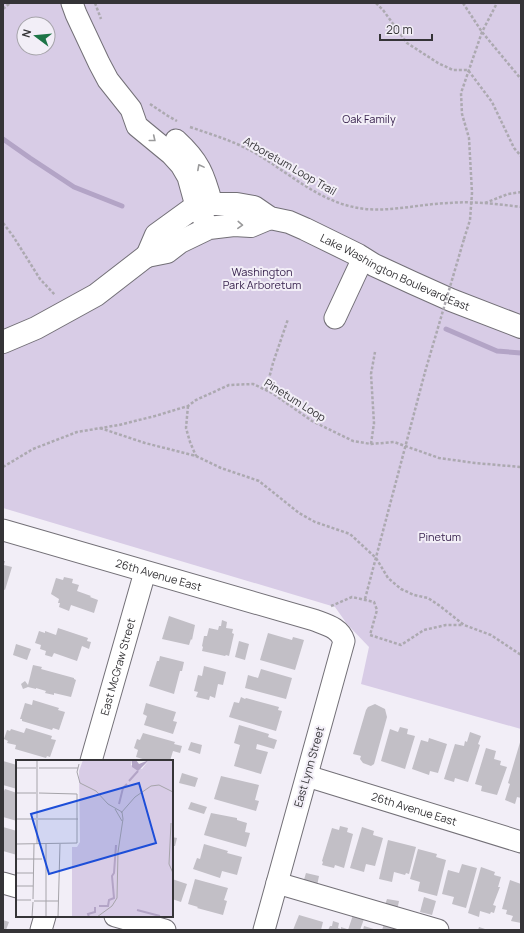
<svg xmlns="http://www.w3.org/2000/svg" width="524" height="933" font-family="Manrope,sans-serif">
  <style>
    .green { fill: #d8cce6; fill-rule: evenodd }
    .lines { fill: none; stroke-linecap: round; stroke-linejoin: round }
    .stream { stroke: #b3a4c6; stroke-width: 5 }
    .building { fill: #c2bfc6 }
    .minor-casing { stroke: #737077; stroke-width: 23 }
    .major-casing { stroke: #737077; stroke-width: 24 }
    .path { stroke: #aca9b0; stroke-width: 2.5; stroke-dasharray: 3 2; stroke-linecap: butt }
    .minor { stroke: #fff; stroke-width: 21 }
    .major { stroke: #fff; stroke-width: 22 }
    .path-bridge { stroke: #aca9b0; stroke-width: 2.5; stroke-dasharray: 3 2; stroke-linecap: butt }
    .oneway { stroke: #9a9a9b }
    .labels { text-anchor: middle; stroke-width: 4; stroke-linejoin: round; paint-order: stroke }
    .park-label { font-size: 11px; fill: #351f4b; stroke: #f2eef7 }
    .street-label { font-size: 11px; fill: #353437; stroke: #f2eef7 }
    .inset-river { fill: none; stroke: #b3a4c6; stroke-width: 2 }
    .inset-road { fill: none; stroke: #a6a4aa; stroke-width: 1 }
    .view { fill: #1d4ed8; fill-opacity: 0.15; stroke: #1d4ed8; stroke-width: 2 }
    .inset-edge { fill: none; stroke: #353437; stroke-width: 2 }
  </style>
  <rect width="100%" height="100%" fill="#f2eef7"/>
  <!-- green -->
  <path class="green" d="M3,3H521V729L361,684L369,647L347,624L335,607L3,508ZM24,24H48V48H24Z"/>
  <g class="lines">
    <!-- stream -->
    <g class="stream">
      <path d="M3,139L30,158L74,187L122,206"/>
      <path d="M446,329L497,351L521,353"/>
    </g>
  </g>
  <!-- building -->
  <g class="building">
    <path d="M3,561H5L4,565L12,567L5,590L3,589Z"/>
    <path d="M64,577L73,579L72,583L79,585L77,591L91,596L90,597L98,600L94,613L71,605L69,611L59,607L60,603H58L59,599L51,594L56,578L63,580Z"/>
    <path d="M169,616L195,625L192,640L191,639L189,645L162,639Z"/>
    <path d="M222,620L227,622L226,628L233,629L232,633L234,634L229,656L226,655L225,656L202,651L203,647L202,646L204,636H207L209,628L218,630L219,626H221Z"/>
    <path d="M58,628L88,638L87,641L91,642L89,649L82,646L77,661L54,653L52,657L45,655L46,651L40,649L41,645L35,643L39,631L45,633V631L56,635Z"/>
    <path d="M268,633L292,640L293,637L304,640L295,670L260,660Z"/>
    <path d="M239,641L249,644L245,660L235,657Z"/>
    <path d="M16,644L31,649L27,660L13,655Z"/>
    <path d="M160,656L184,662L182,671H180L174,694L149,686L157,661H159Z"/>
    <path d="M33,665L42,667L41,669L74,678V679L76,680L71,697L54,693V695L45,693L46,691L36,688V689L28,687L23,689L21,684L25,681L28,685Z"/>
    <path d="M204,666L226,672L223,685L218,684L215,698L210,696L209,700L196,697L198,692L194,691L198,675L202,676Z"/>
    <path d="M261,669L292,678L286,699L245,688L248,675L258,678Z"/>
    <path d="M241,697L245,699L246,698L279,707L278,710L282,711L276,731L229,717L234,702L239,703Z"/>
    <path d="M33,700L59,708L58,710L65,712L59,730L53,728L52,730L22,721V719H20L25,703L32,705Z"/>
    <path d="M146,703L176,712L173,721L177,722L173,734L144,725L147,716L143,714Z"/>
    <path d="M375,704L385,709L387,717L374,764L371,766L363,763L360,759L361,756L353,754L366,710L368,707Z"/>
    <path d="M239,725L269,734L268,737L277,740L274,749L257,744L256,749L268,752L261,774L234,766L240,745L234,743Z"/>
    <path d="M400,727L408,729L407,734L415,736L405,769L381,761L390,729L398,732Z"/>
    <path d="M26,728L52,736L51,739L56,740L50,757L47,756L46,758L15,749L16,745L7,743L8,741L4,739L7,730L10,731L11,729L24,733Z"/>
    <path d="M470,732L481,736L478,744L480,745L468,782L455,778L454,782L444,779L455,744L464,746L465,741L467,742Z"/>
    <path d="M143,733L175,742L174,744L182,746L180,753L173,751L170,761H149L136,757L138,750L134,748L137,739L140,740Z"/>
    <path d="M429,738L447,744L438,773L430,771L429,775L412,769L421,740L428,742Z"/>
    <path d="M521,739V798L517,797L515,804L505,800L510,784L508,783Z"/>
    <path d="M191,742L202,745L200,754L188,750Z"/>
    <path d="M486,748L496,751L494,759L501,761L500,765L507,767L497,795L481,791L482,786L475,784Z"/>
    <path d="M3,761L17,765V789L3,785Z"/>
    <path d="M182,773L198,778L195,787L179,783Z"/>
    <path d="M221,776L259,785L255,800L259,801L256,811L214,799Z"/>
    <path d="M5,789L17,793V821L3,817V791H4Z"/>
    <path d="M191,802L207,807L204,814L188,809Z"/>
    <path d="M211,813L237,818V820L247,823L245,832L250,833L246,847L204,835Z"/>
    <path d="M340,826L348,828L347,832L353,834L344,868L335,865L334,868L322,865L323,862L322,861L332,828L339,830Z"/>
    <path d="M3,827L17,831V855L3,851Z"/>
    <path d="M362,827L374,831L373,835L383,838L375,866L366,864L364,872L350,868Z"/>
    <path d="M172,837L177,838L175,846H172Z"/>
    <path d="M388,840L416,847L409,874L406,873L405,875L394,872L392,882L379,879Z"/>
    <path d="M204,844L228,851L227,853L242,857L237,875L222,871L220,878L193,869L197,858L200,859Z"/>
    <path d="M418,849L437,854L436,857L446,860L437,896L418,891L420,882L410,879Z"/>
    <path d="M462,864L477,868L466,908L452,904L454,897L442,894L448,870L459,873Z"/>
    <path d="M481,867L495,872L494,875L501,877L498,887H500L493,905L496,906L494,913L491,912L490,914L480,911L479,917L468,913Z"/>
    <path d="M306,873L319,876L317,886L303,883Z"/>
    <path d="M172,879L187,884L181,902L172,899Z"/>
    <path d="M195,879L228,888L224,900L227,901L223,915L197,908L198,907L188,904Z"/>
    <path d="M510,880L521,884V923L511,921L513,916L506,914L507,910L502,909Z"/>
    <path d="M424,897L436,901L432,915L420,912Z"/>
    <path d="M387,899L399,901L397,911L384,908Z"/>
    <path d="M299,915L323,922L321,930H293Z"/>
    <path d="M353,915L364,919L360,930H348Z"/>
    <path d="M3,920L9,922L6,930H3Z"/>
    <path d="M333,921L339,923L338,928L341,929V927L347,929V930H328L330,926H332Z"/>
    <path d="M385,921L397,925L396,930H382Z"/>
    <path d="M364,926L377,930H363Z"/>
    <path d="M479,927L488,930H478Z"/>
  </g>
  <g class="lines">
    <!-- minor casing -->
    <g class="minor-casing">
      <g id="minor">
        <path d="M72,3L76,14L99,63L108,80L131,109L137,126L171,154L181,165L188,177L196,206L209,228"/>
        <path d="M176,140C199,161 204,174 212,204"/>
        <path d="M335,318L363,258"/>
        <path id="s1" d="M3,530L314,620C327,625 340,628 344,641L264,930"/>
        <path id="s2" d="M91,761L145,572"/>
        <path id="s3" d="M307,776L521,842"/>
        <path d="M3,883L17,887"/>
        <path d="M277,883L438,930"/>
        <path d="M115,916L165,930"/>
        <path d="M41,930L45,916"/>
      </g>
    </g>
    <!-- major casing -->
    <g class="major-casing">
      <g id="major">
        <path id="s4" d="M147,256L156,235L196,206L212,204H237L254,207L270,218L289,222L305,229L358,255L374,265L413,283L451,300L521,327"/>
        <path d="M147,256L167,252L180,242L209,228L234,225L251,226L270,218"/>
        <path d="M3,342L36,328L96,295L158,247"/>
      </g>
    </g>
    <!-- path -->
    <g class="path">
      <path d="M95,3L101,19"/>
      <path d="M376,3L383,10L407,43L438,63L453,70H468L492,102L514,148L521,156"/>
      <path d="M463,3L482,32L521,79"/>
      <path d="M3,9L10,3"/>
      <path d="M150,104L168,116L177,121"/>
      <path d="M190,127C213,135 234,141 255,153C286,171 314,197 349,206C382,215 415,204 449,203C473,201 497,204 521,207"/>
      <path d="M485,203L508,194L521,192"/>
      <path d="M3,223L13,236L40,279L55,295"/>
      <path d="M464,239L470,220L472,193L469,138L462,114L461,93L482,32L497,3"/>
      <path d="M266,390L273,363L288,319"/>
      <path d="M188,406L186,428L190,442L196,456"/>
      <path d="M100,428L145,443L196,456L221,468L259,481L299,513L315,522L350,534L376,558L388,578L401,589L414,595L428,598L440,606L464,625L491,635L521,655"/>
      <path d="M371,444L374,423L371,374L375,352"/>
      <path d="M3,467L33,449L77,432L119,425L155,416L188,406L196,400L229,385L253,384L272,393L312,421L353,441L371,444L394,442L439,458L475,463L521,467"/>
      <path d="M365,599L425,372"/>
      <path d="M331,606L352,597L374,602L377,610L370,635L401,645L424,630L446,625H463"/>
    </g>
    <!-- minor -->
    <use href="#minor" class="minor"/>
    <!-- major -->
    <use href="#major" class="major"/>
    <!-- path-bridge -->
    <path class="path-bridge" d="M425,372L464,239"/>
  </g>
  <!-- one-way arrows -->
  <defs><path id="oneway-chevron" d="M-2-3.5L2.5 0L-2 3.5" fill="none" stroke-width="1.6" stroke-linecap="round" stroke-linejoin="round"/></defs>
  <g class="oneway">
    <use href="#oneway-chevron" transform="translate(153 139) rotate(39)"/>
    <use href="#oneway-chevron" transform="translate(200 167) rotate(-118)"/>
    <use href="#oneway-chevron" transform="translate(240 225) rotate(3)"/>
  </g>
  <g class="labels">
    <!-- park labels -->
    <g class="park-label">
      <text x="369" y="123">Oak Family</text>
      <text x="262" y="276">Washington<tspan x="262" dy="13">Park Arboretum</tspan></text>
      <text x="440" y="541">Pinetum</text>
    </g>
    <!-- street labels -->
    <g class="street-label">
      <text transform="translate(290 166) rotate(30)" y="4">Arboretum Loop Trail</text>
      <text dy="4" stroke="none"><textPath href="#s4" startOffset="287">Lake Washington Boulevard East</textPath></text>
      <text transform="translate(295 400) rotate(32)" y="4">Pinetum Loop</text>
      <text dy="4" stroke="none"><textPath href="#s1" startOffset="162">26th Avenue East</textPath></text>
      <text dy="4" stroke="none"><textPath href="#s2" startOffset="98">East McGraw Street</textPath></text>
      <text transform="translate(309 767) rotate(-74)" y="4">East Lynn Street</text>
      <text dy="4" stroke="none"><textPath href="#s3" startOffset="112">26th Avenue East</textPath></text>
    </g>
  </g>
  <!-- overview -->
  <g transform="translate(16 760)">
    <rect width="157" height="157" fill="#f2eef7"/>
    <path d="M67,0H116L115,5L126,9L133,0H157V157H56V87H61L64,82L63,11Z" fill="#d8cce6"/>
    <path d="M116,0H120L123,4L133,0L122,11L116,7Z" fill="#b3a4c6"/>
    <path class="inset-river" d="M113,21L122,11M103,44L107,28L111,24M83,146H92L93,140L98,138L96,116L98,113L100,85M121,150L144,156M73,157L72,154L79,152V147"/>
    <path class="inset-road" d="M63,4L61,12L64,23L80,31L92,44L106,52L107,59L102,92L101,138L96,146L81,157M0,8H20M23,8H62M0,33H20M99,49L106,61M105,53L119,37L135,26L143,25L157,32M0,59H20M22,59H62M155,63L153,104L157,113M0,84L61,83V34L23,33M21,84V0M0,99H26M0,113H17M0,126H17M17,139L18,84M0,140H15M18,141H42M16,157L17,142M30,157V84M42,157L44,84"/>
    <path class="view" d="M123,23L140,83L33,114L15,54Z"/>
    <rect width="157" height="157" class="inset-edge"/>
  </g>
  <!-- border -->
  <rect width="524" height="933" fill="none" stroke="#353437" stroke-width="8"/>
  <!-- north arrow -->
  <g transform="translate(36 36) rotate(286)"><circle r="19" fill="#f2eef7" stroke="#a6a4aa"/>
  <path d="M0-3L7 15L0 10L-7 15Z" fill="#1d7447"/>
  <text y="-6" font-size="11" font-weight="bold" text-anchor="middle" fill="#353437">N</text>
  </g>
  <!-- scale -->
  <path d="M380 34v6h52v-6" fill="none" stroke="#353437" stroke-width="2"/>
  <text x="386" y="34" font-size="12" fill="#353437" stroke="#f2eef7" stroke-width="3" paint-order="stroke">20 m</text>
</svg>
